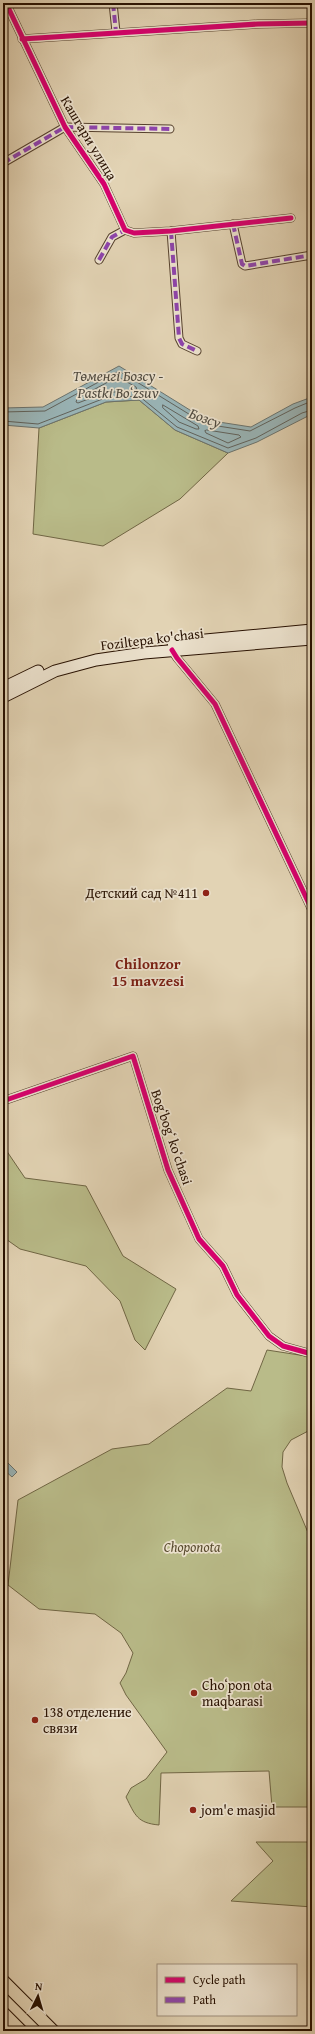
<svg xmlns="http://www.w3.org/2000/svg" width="315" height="2034" font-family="'Gentium Book Plus',serif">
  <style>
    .green { fill: #b9bb89; stroke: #706644 }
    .water { fill: #99b5b8; stroke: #6b736e }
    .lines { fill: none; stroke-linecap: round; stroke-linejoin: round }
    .shore { stroke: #60625c; stroke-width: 1 }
    .street-casing { stroke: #56412d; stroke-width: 9 }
    .secondary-casing { stroke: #271000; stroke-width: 13 }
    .primary-casing { stroke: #271000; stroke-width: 14 }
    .street { stroke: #ece2ce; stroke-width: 7 }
    .secondary { stroke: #ece2ce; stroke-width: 11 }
    .primary { stroke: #e2d3b4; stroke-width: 12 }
    .quiet { stroke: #8e44ad; stroke-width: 4; stroke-dasharray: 8 4; stroke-linecap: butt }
    .cycleway-casing { stroke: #ece2ce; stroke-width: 8 }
    .cycleway { stroke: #d6006c; stroke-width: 5 }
    .poi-dot { fill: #8f2418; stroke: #ece2ce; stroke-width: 1.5 }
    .labels { text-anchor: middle; stroke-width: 3.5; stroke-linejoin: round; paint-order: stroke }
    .street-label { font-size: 14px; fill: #271000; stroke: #ece2ce }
    .poi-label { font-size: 14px; fill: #271000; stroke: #ece2ce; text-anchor: start }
    .park-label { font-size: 14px; font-style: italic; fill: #5a4c30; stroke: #ece2ce }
    .water-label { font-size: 15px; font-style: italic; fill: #4f4a40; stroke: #ece2ce }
    .neighbourhood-label { font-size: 15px; font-weight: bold; fill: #7a1f14; stroke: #ece2ce }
  </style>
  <rect width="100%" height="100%" fill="#e2d3b4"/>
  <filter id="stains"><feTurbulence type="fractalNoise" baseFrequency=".005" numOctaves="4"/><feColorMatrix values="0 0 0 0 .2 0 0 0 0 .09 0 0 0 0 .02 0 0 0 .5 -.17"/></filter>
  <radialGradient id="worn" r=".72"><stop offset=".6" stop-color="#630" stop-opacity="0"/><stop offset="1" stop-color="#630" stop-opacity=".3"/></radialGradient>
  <!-- green -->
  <g class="green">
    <path d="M139,400L175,430L228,453L180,499L103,546L33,534L39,428L106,402Z"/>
    <path d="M3,1150H6L25,1178L86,1186L123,1256L176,1289L145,1350L135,1340L120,1301L86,1266L20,1249L3,1237Z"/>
    <path d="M267,1350L312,1357V1429L291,1440L283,1452L282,1467L287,1483L312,1542V1808L311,1807H272L269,1771L161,1773L159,1825C137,1823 135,1815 126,1797L131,1788L146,1779L167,1752L126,1695L120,1683L126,1673L133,1653L121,1633L95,1614L39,1609L8,1585L18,1500L112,1449L149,1444L227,1388L251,1391Z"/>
    <path d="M256,1842H312V1907L231,1901L273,1861Z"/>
  </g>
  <!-- water -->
  <g class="water">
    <path d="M119,366L206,420L251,427L293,404L312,397V414L257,442L228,453L175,430L139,400L106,402L39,428L3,425V408L43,407Z"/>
    <path d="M7,1462L17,1472L12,1477L3,1469V1465Z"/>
  </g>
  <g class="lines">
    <!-- shore -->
    <g class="shore">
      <path d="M118,377L136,387L137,390L104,393L78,403L76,402L77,399Z"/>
      <path d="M163,405L198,426L199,429H196L179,422L163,408Z"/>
      <path d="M3,412L45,411L119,371L205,424L250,431L295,408L312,401"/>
      <path d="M3,421L38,424L105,398L139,396L177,427L228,448L256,438L302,413L312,410"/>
      <path d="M207,430L239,435L241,437L228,443L206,433L205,431Z"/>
    </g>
    <!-- street casing -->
    <g class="street-casing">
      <g id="street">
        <path d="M6,3L65,127L104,184L125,230L134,233L171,231L291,218"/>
        <path d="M113,3L116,32"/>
        <path d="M22,39L258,24L312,23"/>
        <path d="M3,163L65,127L170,129"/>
        <path d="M233,224L242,264L245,266L312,255"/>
        <path d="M171,231L179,338L182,344L197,351"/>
        <path d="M99,260L112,237L125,230"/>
        <path d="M172,650L177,658L215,704L312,910"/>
        <path d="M3,1101L133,1056L168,1170L199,1239L223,1266L237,1295L269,1336L283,1346L312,1354"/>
      </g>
    </g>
    <!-- secondary casing -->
    <g class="secondary-casing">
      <g id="secondary">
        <path d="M173,643L312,630"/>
        <path d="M3,688L38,671"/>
        <path d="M3,697L55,671L96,660L144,653L312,639"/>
      </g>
    </g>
    <!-- primary casing -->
    <g class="primary-casing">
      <g id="primary">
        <path d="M3,1981L53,2031"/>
        <path d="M3,2013L21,2031"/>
      </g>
    </g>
    <!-- street -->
    <use href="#street" class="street"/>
    <!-- secondary -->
    <use href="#secondary" class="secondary"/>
    <!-- primary -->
    <use href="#primary" class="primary"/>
    <!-- quiet -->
    <g class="quiet">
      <path d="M113,3L116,32"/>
      <path d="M3,163L65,127L170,129"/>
      <path d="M233,224L242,264L245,266L312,255"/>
      <path d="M171,231L179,338L182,344L197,351"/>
      <path d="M99,260L112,237L125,230"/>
    </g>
    <!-- cycleway casing -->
    <g class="cycleway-casing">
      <g id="cycleway">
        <path d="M6,3L65,127L104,184L125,230L134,233L171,231L291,218"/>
        <path d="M22,39L258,24L312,23"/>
        <path d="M172,650L177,658L215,704L312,910"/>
        <path d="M3,1101L133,1056L168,1170L199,1239L223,1266L237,1295L269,1336L283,1346L312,1354"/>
      </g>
    </g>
    <!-- cycleway -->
    <use href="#cycleway" class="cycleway"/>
  </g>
  <!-- markers -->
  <g class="poi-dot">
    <circle cx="206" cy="893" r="4"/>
    <circle cx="194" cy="1693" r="4"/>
    <circle cx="35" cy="1720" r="4"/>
    <circle cx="193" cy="1810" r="4"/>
  </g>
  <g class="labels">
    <!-- street labels -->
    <g class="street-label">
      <text transform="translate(89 138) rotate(59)" y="5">Кашгари улица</text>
      <text transform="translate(152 639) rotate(-7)" y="5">Foziltepa ko'chasi</text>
      <text transform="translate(172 1137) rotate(71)" y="5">Bogʻbogʻ koʻchasi</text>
    </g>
    <!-- poi labels -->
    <g class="poi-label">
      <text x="198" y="898" text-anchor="end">Детский сад №411</text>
      <text x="202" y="1690">Choʻpon ota<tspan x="202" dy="16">maqbarasi</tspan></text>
      <text x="43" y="1717">138 отделение<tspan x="43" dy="16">связи</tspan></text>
      <text x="201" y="1815">jom'e masjid</text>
    </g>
    <!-- park labels -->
    <g class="park-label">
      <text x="192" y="1552">Choponota</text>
    </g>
    <!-- water labels -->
    <g class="water-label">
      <text x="118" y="381">Төменгі Бозсу -<tspan x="118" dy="17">Pastki Boʻzsuv</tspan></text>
      <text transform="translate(205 418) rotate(20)" y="5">Бозсу</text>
    </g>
    <!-- neighbourhood labels -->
    <g class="neighbourhood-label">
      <text x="148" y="969">Chilonzor<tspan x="148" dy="17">15 mavzesi</tspan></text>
    </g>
  </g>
  <!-- margin -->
  <rect width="315" height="2034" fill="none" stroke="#e2d3b4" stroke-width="16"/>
  <rect x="4" y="4" width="307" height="2026" fill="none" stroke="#271000" stroke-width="2"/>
  <rect x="8" y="8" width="299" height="2018" fill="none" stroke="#271000"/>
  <!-- legend -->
  <rect x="157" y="1964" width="140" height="52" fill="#ece2ce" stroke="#9d8e7c"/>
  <rect x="165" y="1977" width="20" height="6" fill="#d6006c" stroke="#9d8e7c"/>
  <text x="193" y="1984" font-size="12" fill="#271000">Cycle path</text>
  <rect x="165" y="1997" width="20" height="6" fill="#8e44ad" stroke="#9d8e7c"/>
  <text x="193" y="2004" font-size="12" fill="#271000">Path</text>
  <!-- north arrow -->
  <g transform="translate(38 1996) rotate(5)" stroke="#ece2ce" stroke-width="3" paint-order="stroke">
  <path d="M0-3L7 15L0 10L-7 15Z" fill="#271000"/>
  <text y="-6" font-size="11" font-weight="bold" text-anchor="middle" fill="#271000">N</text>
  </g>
  <rect width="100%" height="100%" filter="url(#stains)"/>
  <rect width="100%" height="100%" fill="url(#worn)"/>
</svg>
